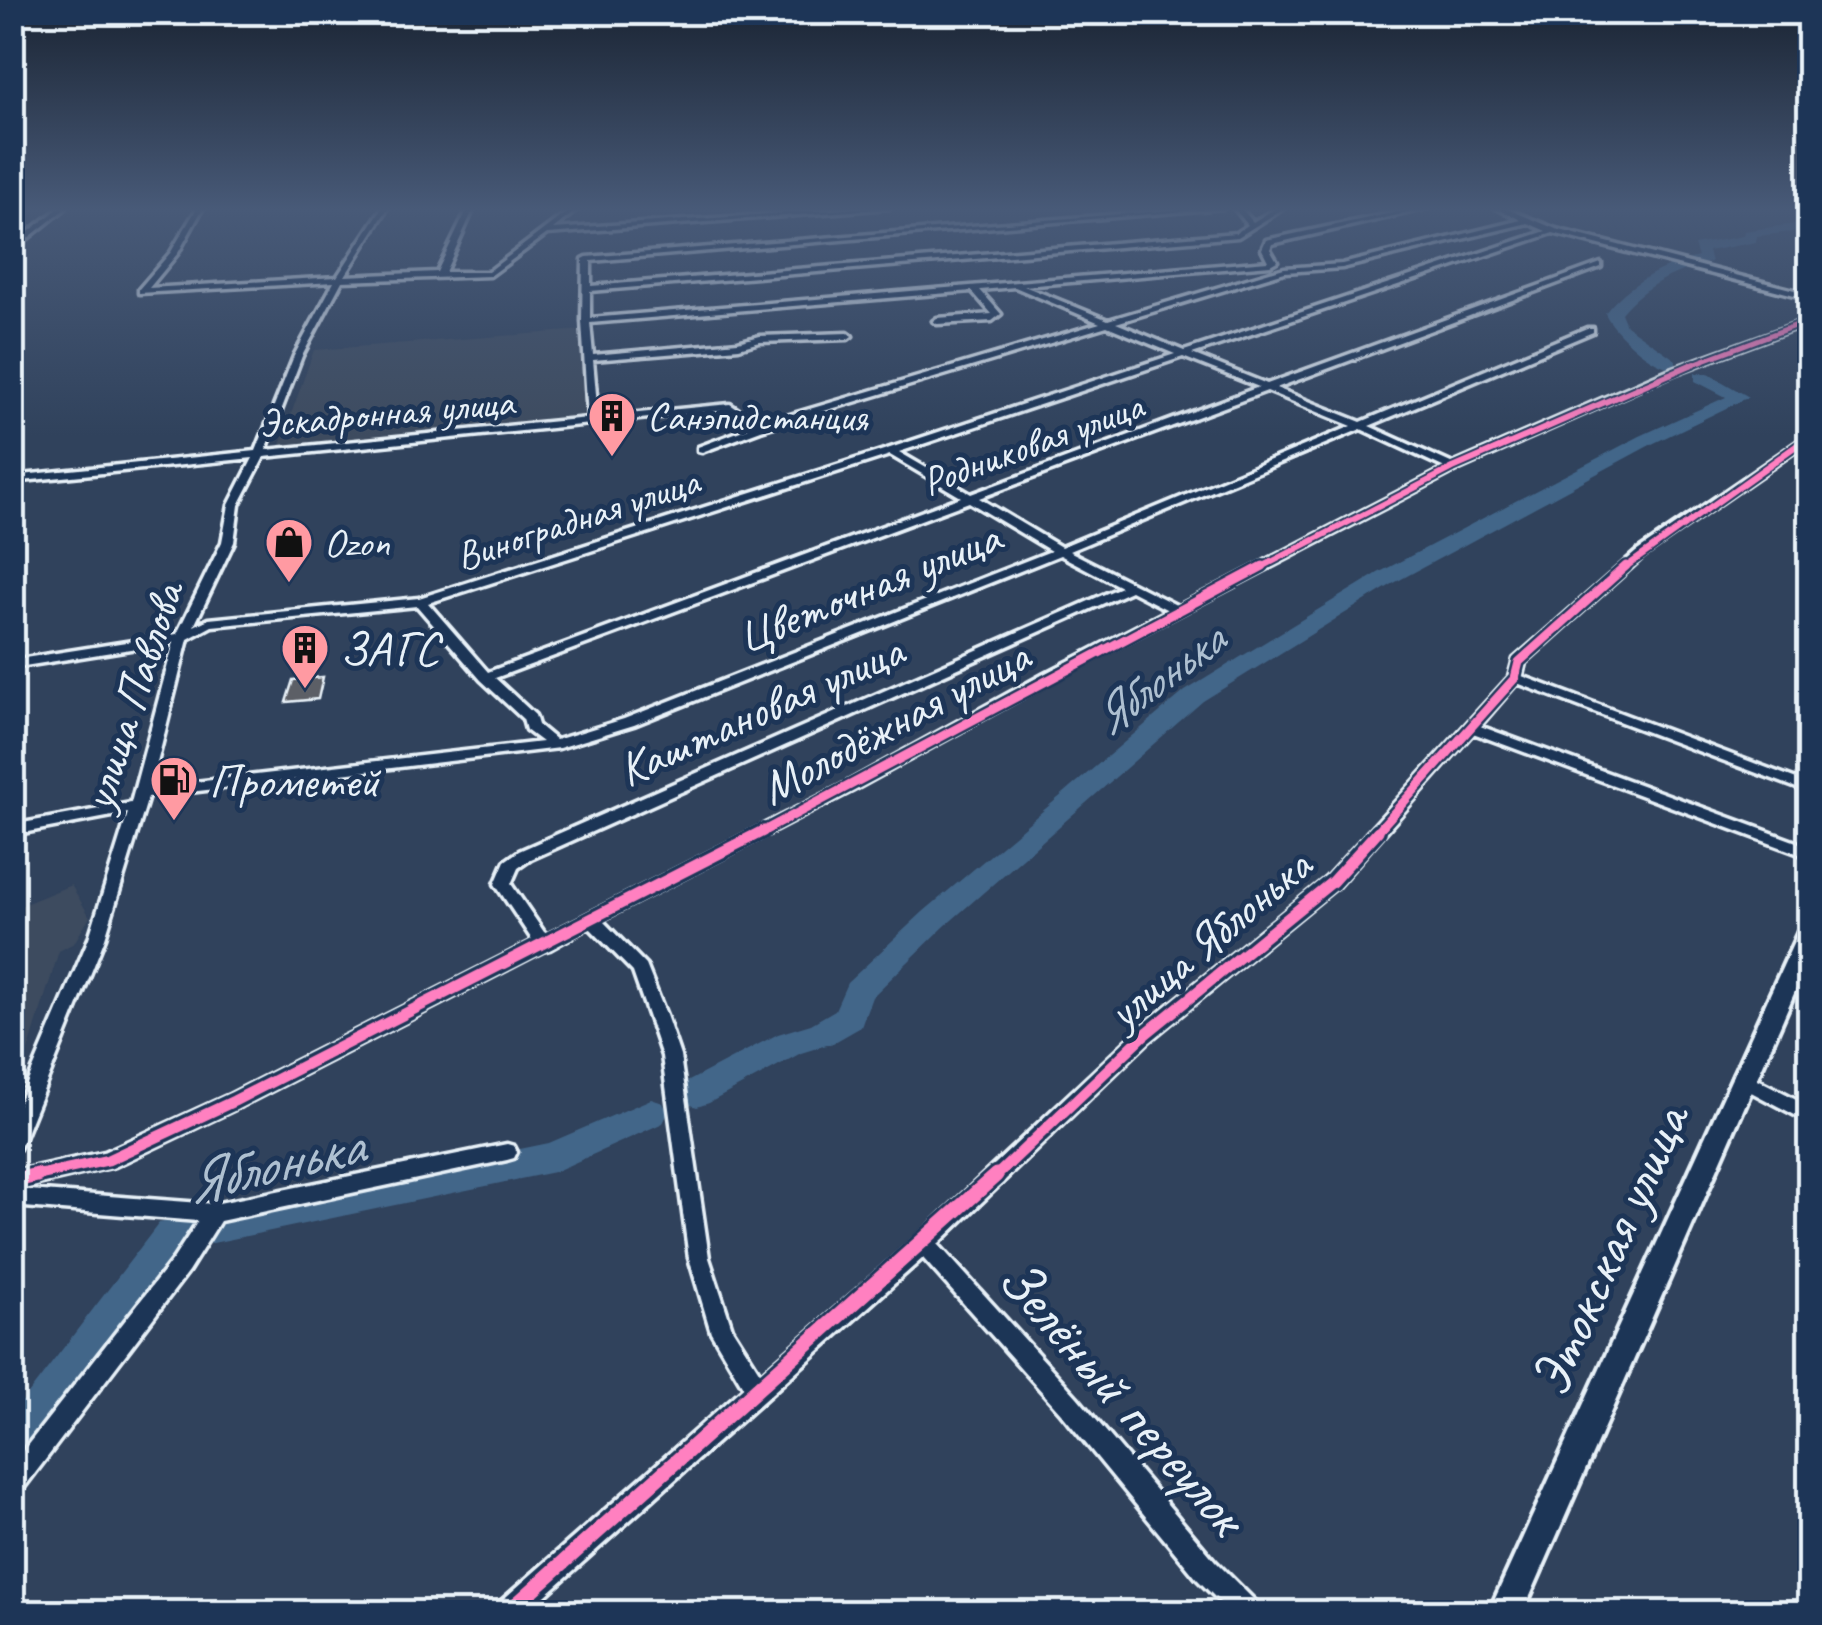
<svg xmlns="http://www.w3.org/2000/svg" width="1822" height="1625" font-family="Caveat,sans-serif">
  <style>
    .built { fill: #3d4b5f }
    .lines { fill: none; stroke-linecap: round; stroke-linejoin: round }
    .river { fill: #426689; fill-rule: evenodd }
    .building { fill: #5c5f66; stroke: #e8f1f8; stroke-width: 2.5 }
    .minor-casing { stroke: #e8f1f8; stroke-width: 7 }
    .major-casing { stroke: #e8f1f8; stroke-width: 8 }
    .minor { fill: #1d3557; fill-rule: evenodd }
    .major { fill: #1d3557; fill-rule: evenodd }
    .cycleway-far4-casing { stroke: #1d3557; stroke-width: 9 }
    .cycleway-far3-casing { stroke: #1d3557; stroke-width: 10 }
    .cycleway-far2-casing { stroke: #1d3557; stroke-width: 14 }
    .cycleway-far1-casing { stroke: #1d3557; stroke-width: 18 }
    .cycleway-casing { stroke: #1d3557; stroke-width: 21 }
    .cycleway-far4 { stroke: #ff80c0; stroke-width: 5 }
    .cycleway-far3 { stroke: #ff80c0; stroke-width: 6 }
    .cycleway-far2 { stroke: #ff80c0; stroke-width: 9 }
    .cycleway-far1 { stroke: #ff80c0; stroke-width: 11 }
    .cycleway { stroke: #ff80c0; stroke-width: 15 }
    .labels { text-anchor: middle; stroke-width: 10; stroke-linejoin: round; paint-order: stroke }
    .far-street-label { font-size: 40px; fill: #e8f1f8; stroke: #1d3557 }
    .far-poi-label { font-size: 40px; fill: #e8f1f8; stroke: #1d3557; text-anchor: start }
    .street-label { font-size: 48px; fill: #e8f1f8; stroke: #1d3557 }
    .poi-label { font-size: 48px; fill: #e8f1f8; stroke: #1d3557; text-anchor: start }
    .water-label { font-size: 50px; font-style: italic; fill: #aec0d1; stroke: #1d3557 }
    .near-street-label { font-size: 58px; fill: #e8f1f8; stroke: #1d3557 }
    .near-water-label { font-size: 60px; font-style: italic; fill: #aec0d1; stroke: #1d3557 }
  </style>
  <rect width="100%" height="100%" fill="#30425c"/>
  <filter id="ink" filterUnits="userSpaceOnUse"><feTurbulence type="fractalNoise" baseFrequency=".01" numOctaves="2"/><feDisplacementMap in="SourceGraphic" scale="20" xChannelSelector="R" yChannelSelector="G"/><feConvolveMatrix kernelMatrix="1 2 1 2 8 2 1 2 1" color-interpolation-filters="sRGB"/></filter>
  <g filter="url(#ink)">
    <!-- built -->
    <g class="built">
      <path d="M583,330L587,419L280,445L314,350Z"/>
      <path d="M71,885L90,917L74,943L59,951L13,1100V909Z"/>
    </g>
    <g class="lines">
      <!-- river -->
      <g class="river">
        <path d="M1810,222V230L1757,236L1756,242L1708,251L1711,262C1676,271 1644,285 1621,313L1626,325L1676,360V368C1655,370 1613,332 1605,313C1629,283 1661,266 1698,257L1694,245L1743,236L1744,231Z"/>
        <path d="M1695,373H1707L1749,397L1652,444L1394,583L1203,701L945,926L872,997L861,1027L833,1043L801,1053L709,1103L697,1107L685,1103L680,1093L685,1083L778,1034L811,1024L835,1010L847,983L923,912L1185,691L1378,573L1640,436L1726,397L1695,381Z"/>
        <path d="M651,1099L663,1103L668,1113L663,1123L554,1172L184,1249L27,1466L12,1472V1415L159,1223L549,1143Z"/>
      </g>
    </g>
    <!-- building -->
    <path class="building" d="M323,677L318,699L286,702L293,680Z"/>
    <g class="lines">
      <!-- minor casing -->
      <g class="minor-casing">
        <g id="minor">
          <path d="M59,208H66L12,251V245Z"/>
          <path d="M197,208H203L178,253L149,288L337,277L382,208H388L345,276L437,272L468,208H474L445,272H488L572,208H579L553,229L857,208H890L547,234L490,276L342,281L302,356L266,450L588,418L582,321L583,259L587,257L1194,208H1223L591,261V286L1236,233L1248,225L1234,208H1241L1253,222L1276,208H1284L1238,237L590,291V318L1268,261L1262,249L1266,240L1415,208H1428L1272,244L1270,249L1277,261L1270,265L1024,286L1108,320L1284,268L1342,264L1521,220L1496,208H1505L1556,229L1810,294V299L1553,233L1192,354L1267,384L1601,263V267L1276,388L1361,422L1587,328H1593V332L1369,426L1453,464L1668,370L1810,318V323L1674,374L1457,470L1054,680L852,791L602,920L646,965L666,1015L680,1056L709,1258L732,1328L761,1374L917,1237L1137,1031L1326,878L1509,677L1514,659L1636,552L1810,433V441L1644,556L1525,663L1522,676L1810,784V793L1517,683L1480,726L1810,847V858L1473,733L1338,886L1149,1041L938,1244L1077,1397L1215,1561L1257,1603L1261,1612H1230L1197,1579L1061,1413L923,1258L527,1612H495L499,1603L744,1388L711,1332L689,1258L662,1056L648,1015L633,972L589,927L550,949L543,951L241,1106L115,1166L16,1189L214,1204L507,1144L514,1146L517,1152L514,1158L507,1160L220,1221L188,1272L20,1493L12,1497V1465L174,1258L198,1221L12,1206V1172L105,1152L227,1096L533,941L495,884L505,861L519,851L1121,587L1060,555L634,725L559,748L148,797L105,938L22,1143L19,1149L12,1151V1119L89,938L128,813L12,835V825L131,803L174,642L12,668V660L177,634L222,542L229,505L253,458L12,482V476L256,451L294,356L334,282L139,293V289L171,252ZM1528,223L1546,231L1184,351L1116,323L1285,272L1342,268ZM1015,287L1100,323L759,424L730,404L598,417L593,360L739,348L760,342L848,339L852,336L848,333L760,336L738,342L593,355L590,323L972,291L992,314L937,318L933,321L937,324L992,321L1001,314L980,290ZM1107,326L1175,354L887,449L419,598L209,619L194,626L234,542L239,505L264,457L728,410L751,427L698,447V451L702,452L761,430ZM1183,357L1259,387L971,494L899,452ZM1267,391L1352,426L1061,547L979,498ZM1361,429L1445,468L1178,606L1069,551ZM890,455L961,497L488,672L428,603ZM969,502L1051,551L624,719L556,740L538,725L535,715L495,678ZM1131,591L1168,610L1044,674L842,785L546,935L511,884L518,868L531,859ZM417,606L481,680L523,719L526,730L542,742L151,787L188,639L212,626Z"/>
          <path d="M1741,1071L1810,1106V1123L1734,1083L1732,1078L1734,1073Z"/>
        </g>
      </g>
      <!-- major casing -->
      <g class="major-casing">
        <path id="major" d="M1810,923V957L1523,1612H1489L1799,931L1802,925Z"/>
      </g>
      <!-- minor -->
      <use href="#minor" class="minor"/>
      <!-- major -->
      <use href="#major" class="major"/>
      <!-- cycleway-far4 casing -->
      <g class="cycleway-far4-casing">
        <path id="cycleway-far4" d="M1688,366L1810,320"/>
      </g>
      <!-- cycleway-far3 casing -->
      <g class="cycleway-far3-casing">
        <g id="cycleway-far3">
          <path d="M1258,569L1453,468L1695,363"/>
          <path d="M1623,569L1810,436"/>
        </g>
      </g>
      <!-- cycleway-far2 casing -->
      <g class="cycleway-far2-casing">
        <g id="cycleway-far2">
          <path d="M758,834L1263,566"/>
          <path d="M1375,834L1515,678L1519,662L1626,566"/>
        </g>
      </g>
      <!-- cycleway-far1 casing -->
      <g class="cycleway-far1-casing">
        <g id="cycleway-far1">
          <path d="M26,1178L108,1160L234,1101L763,831"/>
          <path d="M994,1178L1143,1036L1332,882L1378,831"/>
        </g>
      </g>
      <!-- cycleway casing -->
      <g class="cycleway-casing">
        <g id="cycleway">
          <path d="M12,1181L37,1175"/>
          <path d="M508,1612L996,1175"/>
        </g>
      </g>
      <!-- cycleway-far4 -->
      <use href="#cycleway-far4" class="cycleway-far4"/>
      <!-- cycleway-far3 -->
      <use href="#cycleway-far3" class="cycleway-far3"/>
      <!-- cycleway-far2 -->
      <use href="#cycleway-far2" class="cycleway-far2"/>
      <!-- cycleway-far1 -->
      <use href="#cycleway-far1" class="cycleway-far1"/>
      <!-- cycleway -->
      <use href="#cycleway" class="cycleway"/>
    </g>
  </g>
  <!-- sky -->
  <linearGradient id="sky" x2="0" y2="1"><stop stop-color="#1a2433"/><stop offset="0.48" stop-color="#485a78"/><stop offset="1" stop-color="#485a78" stop-opacity="0"/></linearGradient>
  <rect width="1822" height="436" fill="url(#sky)"/>
  <!-- icons -->
  <defs>
    <g id="building-pin" transform="scale(2.5)"><path d="M0 17L-7.5 6A9.5 9.5 0 1 1 7.5 6Z" fill="#ff9aa2" stroke="#1d3557"/><path d="M-4-6H4V6H1V3H-1V6H-4ZM-2.5-4.3h1.7v1.8h-1.7ZM.8-4.3h1.7v1.8H.8ZM-2.5-1h1.7V.8h-1.7ZM.8-1h1.7V.8H.8Z" fill="#111"/></g>
    <g id="shop-pin" transform="scale(2.5)"><path d="M0 17L-7.5 6A9.5 9.5 0 1 1 7.5 6Z" fill="#ff9aa2" stroke="#1d3557"/><path d="M-5-2.5h2.3a2.7 3.5 0 0 1 5.4 0H5L5.5 6h-11ZM-1.5-2.5h3a1.5 2.3 0 0 0-3 0Z" fill="#111"/></g>
    <g id="fuel-pin" transform="scale(2.5)"><path d="M0 17L-7.5 6A9.5 9.5 0 1 1 7.5 6Z" fill="#ff9aa2" stroke="#1d3557"/><path d="M-5.5-6h7V0h2V4h1.3V-2.5L3-4.5l.8-.8L6-3V5H2.5V1h-1V6h-7ZM-4.2-4.7v3.2H.2V-4.7Z" fill="#111"/></g>
  </defs>
  <g fill-rule="evenodd">
    <use href="#building-pin" x="612" y="416"/>
    <use href="#shop-pin" x="289" y="542"/>
    <use href="#building-pin" x="305" y="648"/>
    <use href="#fuel-pin" x="174" y="780"/>
  </g>
  <g class="labels">
    <!-- far-street labels -->
    <g class="far-street-label">
      <text transform="translate(386 412) rotate(-5)" y="14">Эскадронная улица</text>
      <text transform="translate(1032 443) rotate(-20)" y="14">Родниковая улица</text>
      <text transform="translate(577 518) rotate(-18)" y="14">Виноградная улица</text>
    </g>
    <!-- far-poi labels -->
    <g class="far-poi-label">
      <text x="647" y="430">Санэпидстанция</text>
      <text x="324" y="556">Ozon</text>
    </g>
    <!-- street labels -->
    <g class="street-label">
      <text transform="translate(868 586) rotate(-22)" y="17">Цветочная улица</text>
      <text transform="translate(131 696) rotate(-72)" y="17">улица Павлова</text>
      <text transform="translate(760 709) rotate(-24)" y="17">Каштановая улица</text>
      <text transform="translate(894 721) rotate(-28)" y="17">Молодёжная улица</text>
      <text transform="translate(1208 938) rotate(-40)" y="17">улица Яблонька</text>
    </g>
    <!-- poi labels -->
    <g class="poi-label">
      <text x="340" y="665">ЗАГС</text>
      <text x="209" y="797">Прометей</text>
    </g>
    <!-- water labels -->
    <g class="water-label">
      <text transform="translate(1157 678) rotate(-37)" y="18">Яблонька</text>
    </g>
    <!-- near-street labels -->
    <g class="near-street-label">
      <text transform="translate(1608 1250) rotate(-66)" y="20">Этокская улица</text>
      <text transform="translate(1123 1396) rotate(49)" y="20">Зелёный переулок</text>
    </g>
    <!-- near-water labels -->
    <g class="near-water-label">
      <text transform="translate(273 1163) rotate(-13)" y="21">Яблонька</text>
    </g>
  </g>
  <!-- margin -->
  <rect width="1822" height="1625" fill="none" stroke="#1d3557" stroke-width="50"/>
  <rect x="25" y="25" width="1772" height="1575" fill="none" stroke="#e8f1f8" stroke-width="4" filter="url(#ink)"/>
</svg>
